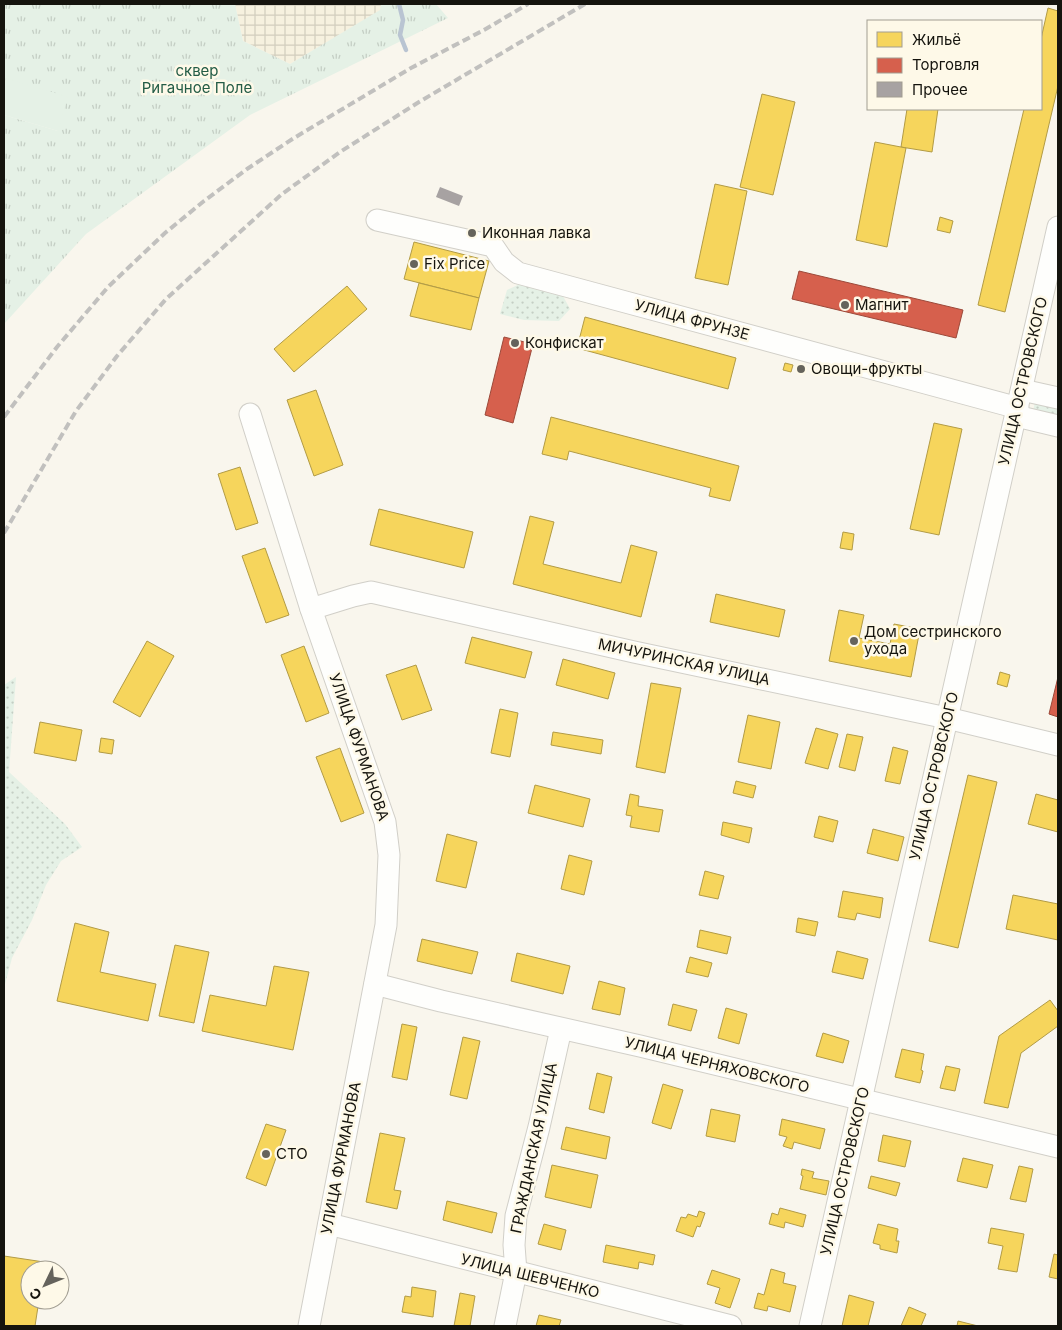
<svg xmlns="http://www.w3.org/2000/svg" width="1062" height="1330" font-family="Inter,sans-serif">
  <style>
    .industrial { fill: url(#industrial-grid) }
    .grass { fill: url(#grass-dots) }
    .park { fill: url(#park-tufts) }
    .garden { fill: #e5f1e6 }
    .homes { fill: #f6d55c; stroke: #b29b45 }
    .shops { fill: #d6604d; stroke: #9c493a }
    .lines { fill: none; stroke-linecap: round; stroke-linejoin: round }
    .stream { stroke: #b9c4d2; stroke-width: 4.5 }
    .building { fill: #a7a2a2 }
    .minor-casing { stroke: #d1cfc8; stroke-width: 23 }
    .minor { stroke: #fefefc; stroke-width: 21 }
    .rail { stroke: #c1c0be; stroke-width: 4; stroke-dasharray: 8 4; stroke-linecap: butt }
    .poi-dot { fill: #65635c; stroke: #fef9e8; stroke-width: 2 }
    .labels { text-anchor: middle; stroke-width: 5; stroke-linejoin: round; paint-order: stroke }
    .park-label { font-size: 15px; fill: #245c46; stroke: #fef9e8 }
    .poi-label { font-size: 15px; fill: #15140e; stroke: #fef9e8; text-anchor: start }
    .street-label { font-size: 15px; fill: #15140e; stroke: #fef9e8 }
  </style>
  <defs>
    <pattern id="industrial-grid" width="8" height="8" patternUnits="userSpaceOnUse" patternTransform="scale(1.25)"><rect width="8" height="8" fill="#f6f1df"/><path d="M0 4h8M4 0v8" fill="none" stroke="#d2cebe"/></pattern>
    <pattern id="grass-dots" width="8" height="8" patternUnits="userSpaceOnUse" patternTransform="scale(1.25)"><rect width="8" height="8" fill="#e5f1e6"/><path d="M2 2h.1M6 6h.1" fill="none" stroke="#c4cec4" stroke-width="1.8" stroke-linecap="round"/></pattern>
    <pattern id="park-tufts" width="24" height="20" patternUnits="userSpaceOnUse" patternTransform="scale(1.25)"><rect width="24" height="20" fill="#e5f1e6"/><path d="M3 7l-1-3M5 7V3M7 7l1-3M15 17l-1-3M17 17v-4M19 17l1-3" fill="none" stroke="#c4cec4"/></pattern>
  </defs>
  <rect width="100%" height="100%" fill="#f9f6ed"/>
  <!-- industrial -->
  <path class="industrial" d="M235,4H381V10L290,64L243,41Z"/>
  <!-- grass -->
  <g class="grass">
    <path d="M520,284L563,296L570,309L559,321L524,320L500,314L507,290Z"/>
    <path d="M1036,398L1058,403V417L1033,411Z"/>
    <path d="M16,677L9,772L65,824L82,847L61,861L46,885L32,920L12,958L4,988V685Z"/>
  </g>
  <!-- park -->
  <path class="park" d="M4,4H235L243,41L290,64L380,10L381,4H436L448,18L250,115L86,234L4,324V115L58,131L6,79L4,86Z"/>
  <!-- garden -->
  <path class="garden" d="M6,78L68,97L58,131L4,115V86Z"/>
  <!-- homes -->
  <g class="homes">
    <path d="M1048,8L1058,11V86L1005,312L978,305L1024,109H1041V39Z"/>
    <path d="M762,94L795,102L773,195L740,187Z"/>
    <path d="M907,109H938L932,152L901,147Z"/>
    <path d="M875,142L906,148L887,247L856,240Z"/>
    <path d="M715,184L747,191L728,285L695,278Z"/>
    <path d="M940,217L953,221L950,233L937,230Z"/>
    <path d="M414,242L489,261L479,298L404,279Z"/>
    <path d="M419,283L479,298L471,330L410,316Z"/>
    <path d="M347,286L367,309L294,372L274,349Z"/>
    <path d="M585,317L736,358L728,389L577,348Z"/>
    <path d="M785,363L793,365L791,372L783,370Z"/>
    <path d="M316,390L343,465L314,476L287,400Z"/>
    <path d="M551,417L739,466L730,501L709,496L711,488L569,451L567,460L542,454Z"/>
    <path d="M934,423L962,429L939,535L910,529Z"/>
    <path d="M240,467L258,523L236,530L218,474Z"/>
    <path d="M379,509L473,532L464,568L370,545Z"/>
    <path d="M530,516L554,522L543,564L621,583L631,545L657,552L641,617L513,584Z"/>
    <path d="M843,532L854,534L852,550L840,548Z"/>
    <path d="M265,548L289,615L266,623L242,556Z"/>
    <path d="M716,594L785,610L779,637L710,622Z"/>
    <path d="M839,610L864,615L859,638L890,644L894,624L920,629L911,677L829,661Z"/>
    <path d="M472,637L532,652L525,678L465,663Z"/>
    <path d="M147,641L174,656L140,717L113,702Z"/>
    <path d="M304,646L329,713L306,722L281,655Z"/>
    <path d="M563,659L615,673L608,699L556,685Z"/>
    <path d="M416,665L432,710L402,720L386,675Z"/>
    <path d="M1000,672L1010,675L1007,687L997,684Z"/>
    <path d="M651,683L681,688L665,773L636,767Z"/>
    <path d="M500,709L518,713L510,757L491,753Z"/>
    <path d="M748,715L780,722L771,769L738,762Z"/>
    <path d="M40,722L82,730L76,761L34,753Z"/>
    <path d="M816,728L838,734L828,769L805,763Z"/>
    <path d="M553,732L603,740L601,754L551,745Z"/>
    <path d="M847,734L863,737L855,771L839,767Z"/>
    <path d="M101,738L114,740L112,754L99,752Z"/>
    <path d="M893,747L908,751L900,784L885,781Z"/>
    <path d="M340,748L364,813L341,822L316,757Z"/>
    <path d="M968,775L997,782L958,948L929,941Z"/>
    <path d="M736,781L756,786L753,798L733,793Z"/>
    <path d="M535,785L590,799L583,827L528,813Z"/>
    <path d="M630,794L639,796L638,806L663,810L659,832L630,827L632,816L626,815Z"/>
    <path d="M1036,794L1058,800V832L1028,824Z"/>
    <path d="M819,816L838,821L833,842L814,837Z"/>
    <path d="M723,822L752,828L749,843L721,835Z"/>
    <path d="M873,829L904,837L898,861L867,853Z"/>
    <path d="M447,834L477,842L466,888L436,881Z"/>
    <path d="M569,855L592,861L584,895L561,889Z"/>
    <path d="M705,871L724,876L718,899L699,895Z"/>
    <path d="M843,891L883,898L880,918L857,913L855,920L838,917Z"/>
    <path d="M1013,895L1058,904V940L1006,929Z"/>
    <path d="M798,918L818,922L815,936L796,932Z"/>
    <path d="M75,923L109,932L100,972L156,984L148,1021L57,1001Z"/>
    <path d="M700,930L731,937L727,954L697,947Z"/>
    <path d="M422,939L478,952L472,974L417,961Z"/>
    <path d="M175,945L209,952L194,1023L159,1016Z"/>
    <path d="M837,951L868,959L863,979L832,972Z"/>
    <path d="M517,953L570,966L563,994L511,981Z"/>
    <path d="M690,957L712,963L708,977L686,972Z"/>
    <path d="M274,966L309,972L293,1050L202,1031L210,995L266,1006Z"/>
    <path d="M599,981L625,988L620,1015L592,1009Z"/>
    <path d="M1050,1000L1058,1011V1026L1021,1053L1008,1108L984,1103L999,1036Z"/>
    <path d="M673,1004L697,1010L691,1031L668,1025Z"/>
    <path d="M726,1008L747,1014L739,1044L718,1038Z"/>
    <path d="M402,1024L417,1027L407,1080L392,1077Z"/>
    <path d="M823,1033L849,1041L843,1063L816,1056Z"/>
    <path d="M463,1037L480,1041L467,1099L450,1095Z"/>
    <path d="M902,1049L924,1054L921,1070L923,1071L920,1083L895,1077Z"/>
    <path d="M946,1066L960,1069L955,1091L940,1088Z"/>
    <path d="M597,1073L612,1077L604,1113L589,1109Z"/>
    <path d="M663,1084L683,1090L671,1129L652,1123Z"/>
    <path d="M711,1109L740,1115L735,1142L706,1136Z"/>
    <path d="M782,1119L825,1129L820,1149L794,1142L792,1149L783,1146L787,1137L779,1135Z"/>
    <path d="M266,1124L286,1130L266,1186L246,1178Z"/>
    <path d="M566,1127L610,1137L606,1159L561,1149Z"/>
    <path d="M380,1133L405,1138L394,1190L401,1191L397,1209L366,1202Z"/>
    <path d="M883,1135L911,1141L905,1167L878,1161Z"/>
    <path d="M963,1158L993,1165L987,1188L957,1181Z"/>
    <path d="M552,1165L598,1175L591,1208L545,1197Z"/>
    <path d="M1019,1166L1033,1169L1026,1202L1010,1199Z"/>
    <path d="M802,1169L814,1172L812,1178L829,1181L826,1195L800,1189L803,1176L801,1175Z"/>
    <path d="M871,1176L900,1183L896,1196L868,1188Z"/>
    <path d="M447,1201L497,1213L492,1233L443,1220Z"/>
    <path d="M780,1208L806,1215L803,1227L785,1222L784,1228L769,1224L772,1213L778,1215Z"/>
    <path d="M699,1211L705,1213L700,1227L697,1226L693,1237L676,1231L681,1217L686,1218L688,1214L697,1217Z"/>
    <path d="M544,1224L566,1230L561,1250L538,1244Z"/>
    <path d="M878,1224L898,1229L896,1241H899L897,1253L880,1249V1245L873,1243Z"/>
    <path d="M991,1228L1024,1234L1017,1272L998,1269L1003,1246L988,1243Z"/>
    <path d="M606,1245L655,1255L653,1265L639,1262L638,1269L603,1262Z"/>
    <path d="M1054,1254L1058,1255V1279L1049,1277Z"/>
    <path d="M4,1256L44,1262L43,1270H30V1300H39L35,1326H4Z"/>
    <path d="M771,1269L785,1273L783,1283L796,1286L790,1312L768,1306L767,1311L754,1308L758,1293L764,1295Z"/>
    <path d="M712,1270L740,1279L730,1308L715,1303L720,1288L707,1284Z"/>
    <path d="M412,1287L436,1291L433,1317L402,1312L405,1296L411,1297Z"/>
    <path d="M460,1293L475,1296L470,1326H454Z"/>
    <path d="M849,1295L874,1302L868,1326H842Z"/>
    <path d="M909,1307L926,1314L921,1326H901Z"/>
    <path d="M539,1315L561,1320L559,1326H536Z"/>
    <path d="M958,1321L978,1326H957Z"/>
  </g>
  <!-- shops -->
  <g class="shops">
    <path d="M799,271L963,310L956,338L792,299Z"/>
    <path d="M504,337L533,344L513,423L485,415Z"/>
    <path d="M1058,677V717L1049,714Z"/>
  </g>
  <g class="lines">
    <!-- stream -->
    <path class="stream" d="M399,4L403,20L400,35L406,50"/>
  </g>
  <!-- building -->
  <path class="building" d="M440,187L463,196L459,206L436,197Z"/>
  <g class="lines">
    <!-- minor casing -->
    <g class="minor-casing">
      <g id="minor">
        <path d="M377,220L493,246L504,262L518,273L1018,408"/>
        <path d="M1022,390L1058,398"/>
        <path d="M250,414L311,609L385,822L389,855L386,925L309,1326"/>
        <path d="M1016,416L1058,426"/>
        <path d="M311,609L353,596L371,592L634,652L947,718L1058,745"/>
        <path d="M375,984L441,1001L640,1046L1058,1147"/>
        <path d="M329,1224L731,1326"/>
        <path d="M505,1326L516,1272L514,1245L516,1216L539,1127L561,1029"/>
        <path d="M810,1326L1058,227"/>
      </g>
    </g>
    <!-- minor -->
    <use href="#minor" class="minor"/>
    <!-- rail -->
    <g class="rail">
      <path d="M4,417L57,347L108,287L165,233L204,201L247,169L294,138L411,68L484,30L528,4"/>
      <path d="M4,533L76,411L117,356L166,299L282,194L340,152L419,102L585,4"/>
    </g>
  </g>
  <!-- markers -->
  <g class="poi-dot">
    <circle cx="472" cy="233" r="5"/>
    <circle cx="414" cy="264" r="5"/>
    <circle cx="845" cy="305" r="5"/>
    <circle cx="515" cy="343" r="5"/>
    <circle cx="801" cy="369" r="5"/>
    <circle cx="854" cy="641" r="5"/>
    <circle cx="266" cy="1154" r="5"/>
  </g>
  <g class="labels">
    <!-- park labels -->
    <g class="park-label">
      <text x="197" y="76">сквер<tspan x="197" dy="17">Ригачное Поле</tspan></text>
    </g>
    <!-- poi labels -->
    <g class="poi-label">
      <text x="482" y="238">Иконная лавка</text>
      <text x="424" y="269">Fix Price</text>
      <text x="855" y="310">Магнит</text>
      <text x="525" y="348">Конфискат</text>
      <text x="811" y="374">Овощи-фрукты</text>
      <text x="864" y="637">Дом сестринского<tspan x="864" dy="17">ухода</tspan></text>
      <text x="276" y="1159">СТО</text>
    </g>
    <!-- street labels -->
    <g class="street-label">
      <text transform="translate(692 320) rotate(15)" y="5">УЛИЦА ФРУНЗЕ</text>
      <text transform="translate(1023 381) rotate(-77)" y="5">УЛИЦА ОСТРОВСКОГО</text>
      <text transform="translate(684 662) rotate(12)" y="5">МИЧУРИНСКАЯ УЛИЦА</text>
      <text transform="translate(359 747) rotate(71)" y="5">УЛИЦА ФУРМАНОВА</text>
      <text transform="translate(934 776) rotate(-77)" y="5">УЛИЦА ОСТРОВСКОГО</text>
      <text transform="translate(717 1065) rotate(14)" y="5">УЛИЦА ЧЕРНЯХОВСКОГО</text>
      <text transform="translate(534 1148) rotate(-78)" y="5">ГРАЖДАНСКАЯ УЛИЦА</text>
      <text transform="translate(341 1158) rotate(-79)" y="5">УЛИЦА ФУРМАНОВА</text>
      <text transform="translate(845 1171) rotate(-77)" y="5">УЛИЦА ОСТРОВСКОГО</text>
      <text transform="translate(530 1276) rotate(14)" y="5">УЛИЦА ШЕВЧЕНКО</text>
    </g>
  </g>
  <!-- border -->
  <rect width="1062" height="1330" fill="none" stroke="#15140e" stroke-width="10"/>
  <!-- legend -->
  <rect x="867" y="20" width="175" height="90" fill="#fef9e8" stroke="#a19d91"/>
  <rect x="877" y="32" width="25" height="15" fill="#f6d55c" stroke="#a19d91"/>
  <text x="912" y="45" font-size="15" fill="#15140e">Жильё</text>
  <rect x="877" y="58" width="25" height="15" fill="#d6604d" stroke="#a19d91"/>
  <text x="912" y="70" font-size="15" fill="#15140e">Торговля</text>
  <rect x="877" y="82" width="25" height="15" fill="#a7a2a2" stroke="#a19d91"/>
  <text x="912" y="95" font-size="15" fill="#15140e">Прочее</text>
  <!-- north arrow -->
  <g transform="translate(45 1285) rotate(227)"><circle r="24" fill="#fef9e8" stroke="#a19d91"/>
  <path d="M0-4L9 19L0 12L-9 19Z" fill="#65635c"/>
  <text y="-8" font-size="14" font-weight="bold" text-anchor="middle" fill="#15140e">С</text>
  </g>
</svg>
